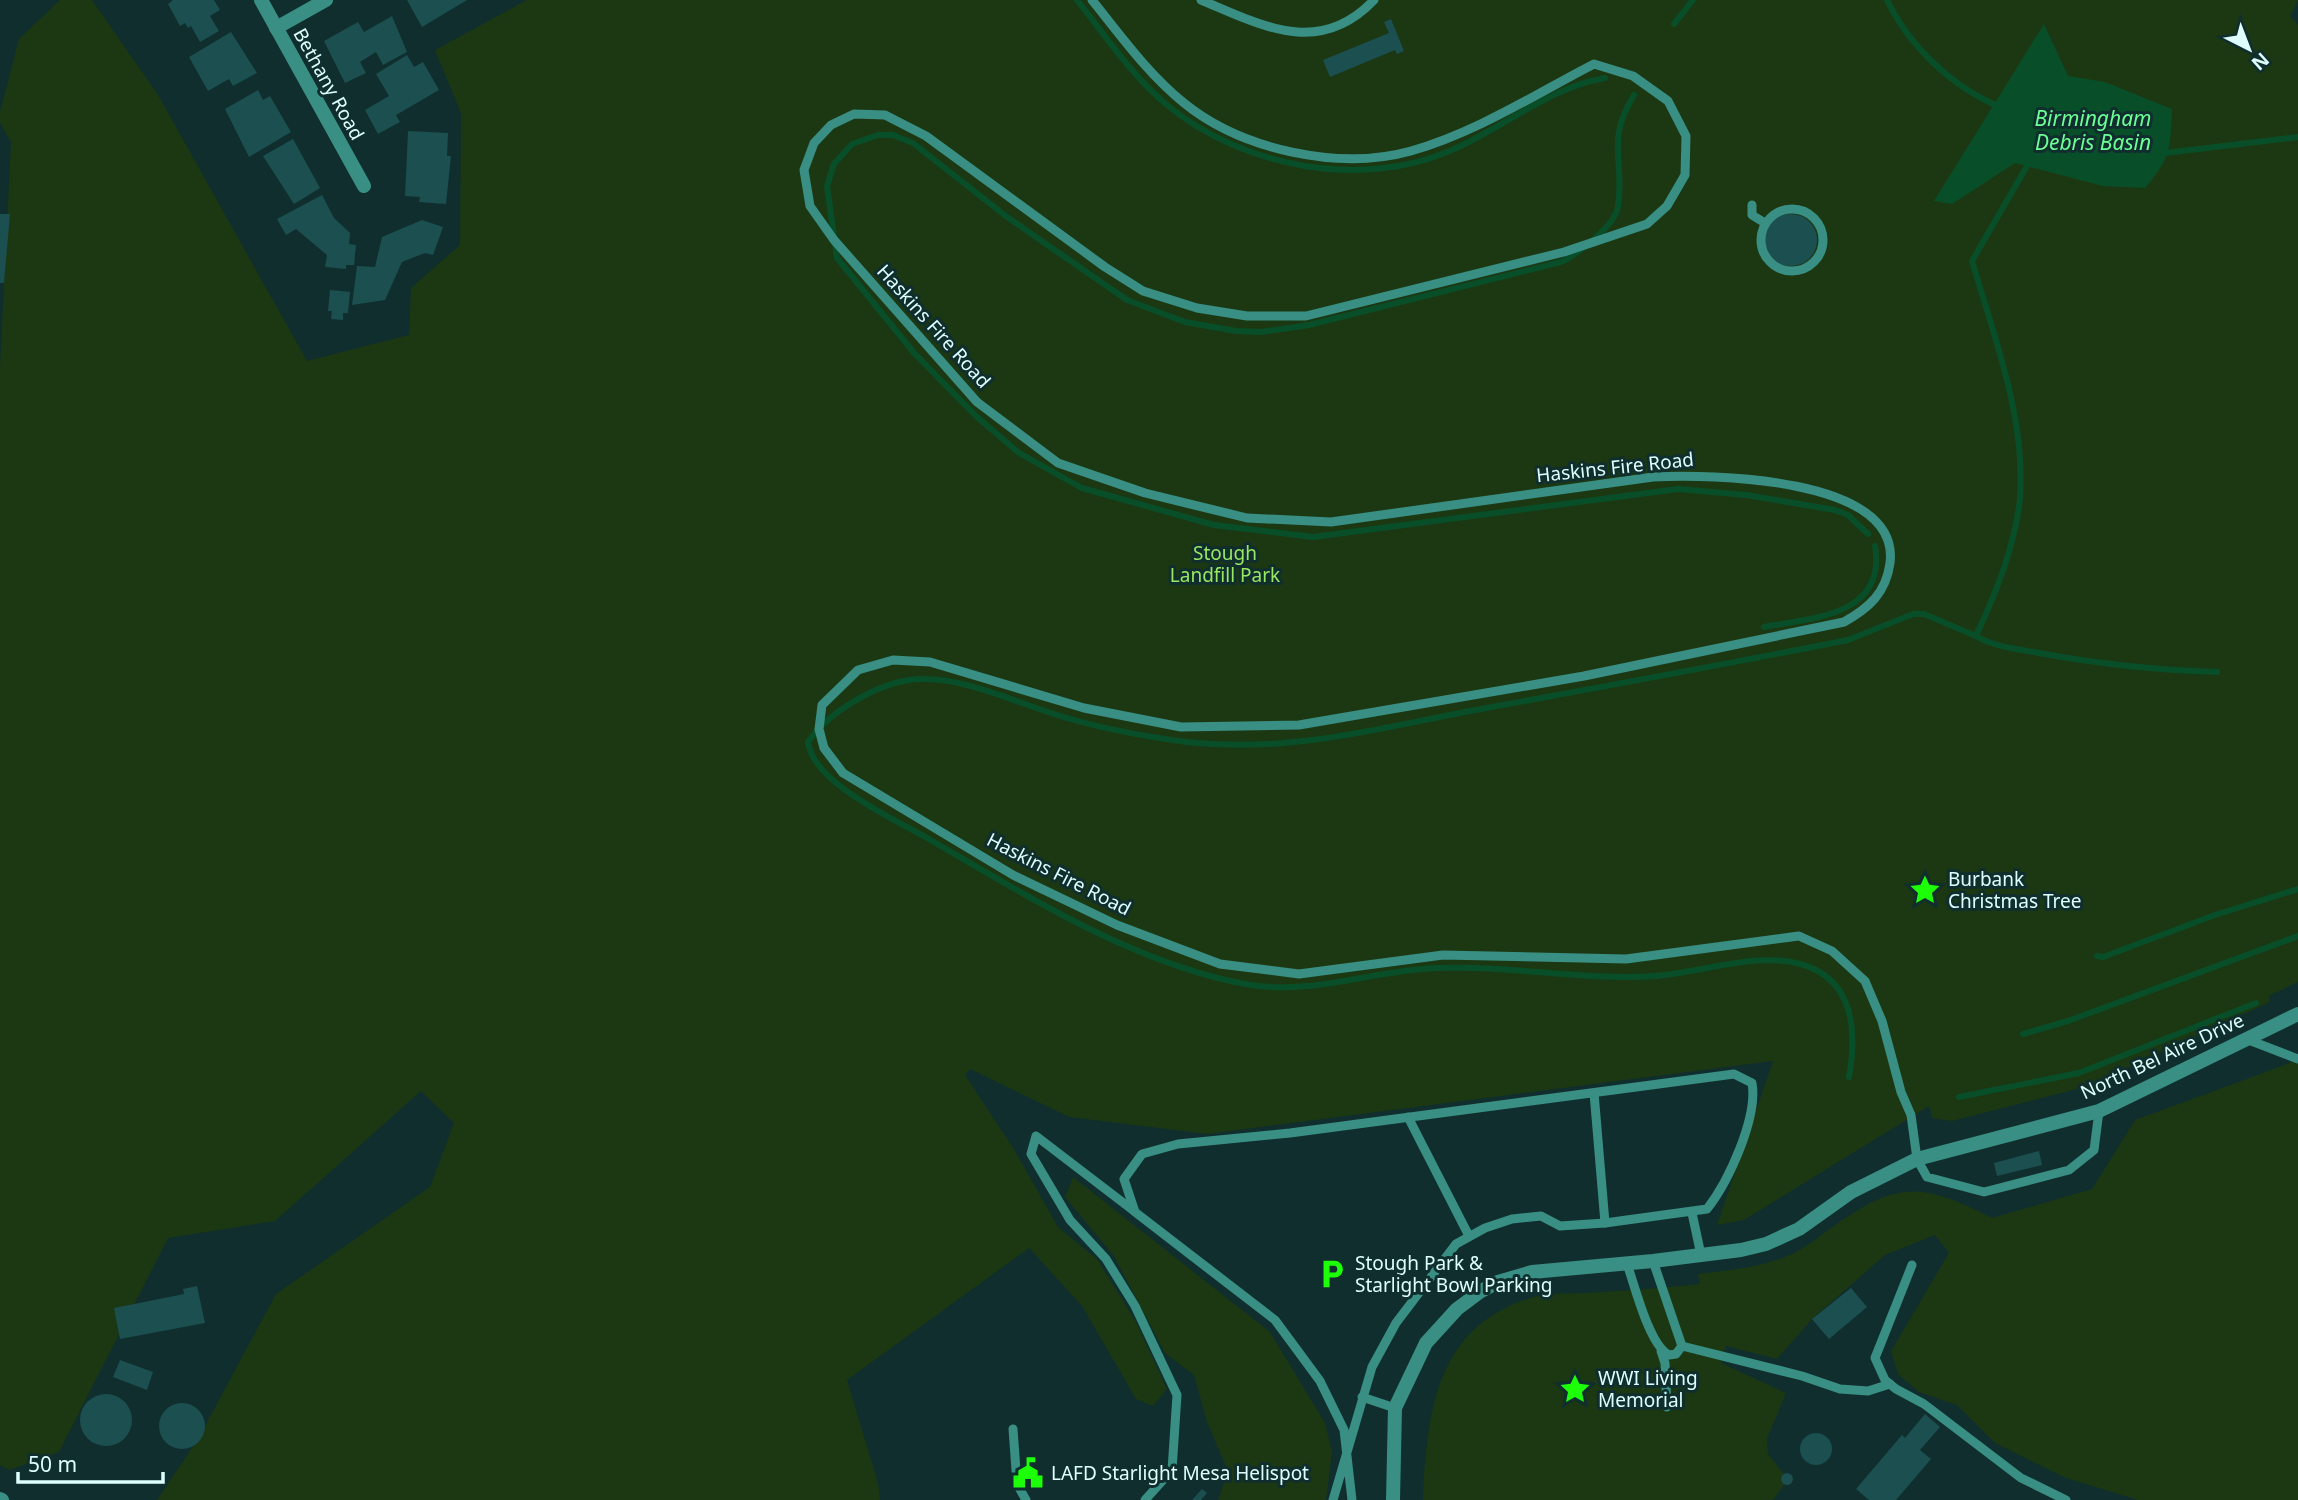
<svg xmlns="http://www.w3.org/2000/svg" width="2298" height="1500" font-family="'Noto Sans',sans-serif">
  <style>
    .green { fill: #1b3813 }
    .water { fill: #084f29 }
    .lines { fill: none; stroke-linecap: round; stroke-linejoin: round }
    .stream { stroke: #084f29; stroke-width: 6 }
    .building { fill: #1b4f50 }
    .service { stroke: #398f83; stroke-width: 9 }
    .minor { stroke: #398f83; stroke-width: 14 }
    .labels { text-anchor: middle; stroke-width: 6; stroke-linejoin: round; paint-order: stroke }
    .street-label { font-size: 19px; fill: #ddfffd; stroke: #102e2e }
    .park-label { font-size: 19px; fill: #9ae761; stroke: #102e2e }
    .poi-label { font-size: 19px; fill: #ddfffd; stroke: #102e2e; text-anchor: start }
    .water-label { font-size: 21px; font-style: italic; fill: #6bff96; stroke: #102e2e }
  </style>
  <rect width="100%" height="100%" fill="#102e2e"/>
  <!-- green -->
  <g class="green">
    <path d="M60,0H92L158,95L307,361L409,335L411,288L460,245L461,113L435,50L527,0H2298L2290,16L2298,25V982L2269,996L2270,1002L2088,1086L1952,1121L1932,1118L1929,1106L1744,1220L1717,1225L1773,1061L1207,1134L1069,1117L970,1069L965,1075L1012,1146L1058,1227L1097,1259L1136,1322L1167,1389L1153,1406L1136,1399L1082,1306L1029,1248L847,1380L878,1483L880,1500H157L198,1439L276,1294L430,1187L454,1123L421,1091L275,1221L168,1238L59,1452L9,1470L0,1465V367L11,142L0,123V112L19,39Z"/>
    <path d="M2294,1053L2298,1056V1500H2138L2066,1478L1995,1443L1957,1405L1919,1392L1898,1374L1891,1351L1949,1253L1935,1235L1885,1255L1812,1319L1777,1359L1726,1346L1721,1363L1786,1393L1767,1439L1768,1454L1784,1474L1781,1477L1785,1484L1773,1500H1423C1427,1413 1435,1325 1534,1297C1550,1292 1571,1294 1587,1293C1625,1291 1662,1288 1700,1284L1698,1274C1732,1270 1767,1267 1798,1251C1811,1244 1822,1234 1834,1226C1899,1180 1922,1183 1992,1218L2092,1189L2135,1120L2290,1063Z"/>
    <path d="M1073,1177L1270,1332L1325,1423L1332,1452L1326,1500H1218L1228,1471L1207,1422L1194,1375L1165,1353L1114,1256L1065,1197Z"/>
  </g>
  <!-- water -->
  <path class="water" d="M2044,24L2068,76L2105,82L2172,109C2170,149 2172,156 2145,188L2103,186L2015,163L1952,204L1934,201Z"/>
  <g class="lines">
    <!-- stream -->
    <g class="stream">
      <path d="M1077,0C1105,35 1132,76 1167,105C1242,167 1361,190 1452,150C1501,129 1552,86 1605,78"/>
      <path d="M1887,0C1909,46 1952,87 2000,107"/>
      <path d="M1674,24L1693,0"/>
      <path d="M1634,95C1605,143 1625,158 1618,206C1616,225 1578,254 1561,262L1309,325L1261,332L1236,331L1185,322L1127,300L1007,217L913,143L893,135H878L852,144L834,164L827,186L837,258L915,354L976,416L1019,453L1082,488L1214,525L1313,537L1678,489L1746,495L1835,510L1848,515L1868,534"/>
      <path d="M2165,153L2298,137"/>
      <path d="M2031,159L1972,261C1994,336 2026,419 2020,498C2015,546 1996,593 1976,636C1994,647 2018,649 2039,653C2098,664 2156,670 2217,672"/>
      <path d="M1764,627C1812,618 1887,616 1875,546"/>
      <path d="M2097,956L2103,957L2215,915L2298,889"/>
      <path d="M2023,1034L2068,1021L2298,936"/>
      <path d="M1849,1077C1856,1038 1856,991 1816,970C1771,946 1703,973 1655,976C1582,981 1510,965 1437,968C1374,970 1314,995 1251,985C1137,966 1026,895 927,838C894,819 813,783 808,742C830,710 885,678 924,679C967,679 1013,701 1054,714C1097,728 1142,736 1186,742C1288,753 1372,730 1470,711C1596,688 1722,665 1848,640L1913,614H1924L1976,636"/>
      <path d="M1959,1097L2079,1073L2256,1003"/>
    </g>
  </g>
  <!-- building -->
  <g class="building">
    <path d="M173,0H214L220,10L210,16L219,31L200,42L191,26L188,28L185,23L180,26L168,4Z"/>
    <path d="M407,0H467L422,27Z"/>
    <path d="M392,16L407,52L383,65L376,52L360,62L366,73L345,83L324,41L358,22L364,32Z"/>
    <path d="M1391,19L1404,51L1397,54L1395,50L1330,77L1323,60L1389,33L1384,22Z"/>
    <path d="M231,32L257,73L233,86L229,79L208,91L189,57Z"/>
    <path d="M407,55L414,67L423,62L439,90L396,115L400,122L378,134L365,110L389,96L376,74Z"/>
    <path d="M258,90L263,100L270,96L291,132L249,157L225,109Z"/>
    <path d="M408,131L448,133L447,156H451L446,204L419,202L420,197L405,196Z"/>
    <path d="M293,139L320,188L294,204L263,156Z"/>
    <path d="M322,195L334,218L350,233L349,244L356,245L354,265H346V269L325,267L327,255L296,229L286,235L277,219Z"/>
    <path d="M0,214H10L4,283H0Z"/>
    <circle cx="1791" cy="240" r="26"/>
    <path d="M422,220L443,227L433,255L425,253L402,262L385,300L352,305L357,266L375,267L382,237Z"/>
    <path d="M330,290L350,292L348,313H343V320L331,319L332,311H328Z"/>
    <path d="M2039,1151L2042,1165L1997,1176L1994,1163Z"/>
    <path d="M197,1286L205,1323L120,1339L114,1308L184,1294L183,1289Z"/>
    <path d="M1851,1288L1867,1307L1829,1339L1812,1319Z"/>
    <path d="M120,1360L153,1372L147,1390L113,1377Z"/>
    <circle cx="106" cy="1420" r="26"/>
    <circle cx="182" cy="1426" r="23"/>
    <path d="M1925,1414L1940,1427L1920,1450L1931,1459L1896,1500H1869L1856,1489L1902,1435L1905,1438Z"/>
    <circle cx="1816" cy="1449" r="16"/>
    <circle cx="1787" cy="1479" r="6"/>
    <path d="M1202,1489L1207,1493L1201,1500H1192Z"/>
  </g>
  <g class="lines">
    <!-- service -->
    <g class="service">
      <path d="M1092,0C1121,36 1148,74 1184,103C1242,150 1339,171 1411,151C1475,133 1536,94 1594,64L1633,76L1668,101L1686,136L1685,175L1667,206L1647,224L1564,252L1306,316H1247L1197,308L1143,291L1105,267L926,136L885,115L854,114L831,125L814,143L804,170L810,206L834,240L977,402L1058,463L1145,493L1247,518L1331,522L1653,477C1708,474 1901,476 1890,563C1886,593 1869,608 1844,622L1584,676L1299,725L1181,727L1084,708L930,662L893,660L858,670L822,705L819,729L824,748L843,773L1013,875L1117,925L1220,964L1299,974L1443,955L1626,959L1799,936L1832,951L1865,981L1882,1021L1901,1092L1911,1115L1917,1159L1927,1177L1984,1192L2069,1170L2094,1150L2099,1111"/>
      <path d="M1201,0C1261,25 1319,58 1374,0"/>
      <path d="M1752,205V215L1765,223"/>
      <circle cx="1792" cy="240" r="31"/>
      <path d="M2246,1039L2298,1059"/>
      <path d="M1594,1093L1605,1223"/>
      <path d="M1408,1117L1469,1236"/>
      <path d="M1134,1211L1036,1136L1031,1154L1070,1220L1106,1259L1135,1306L1177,1395L1172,1470L1145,1500"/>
      <path d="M1692,1213L1701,1255"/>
      <path d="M1627,1264C1635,1286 1649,1345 1669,1355L1676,1354L1682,1346L1653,1261"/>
      <path d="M1912,1265L1875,1358L1885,1380L1896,1389L1924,1404L2021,1478L2066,1500"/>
      <path d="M1682,1346L1802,1376L1840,1389L1868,1391L1890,1384"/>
      <path d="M1661,1351L1665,1363L1667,1407"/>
      <path d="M1362,1397L1395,1408"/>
      <path d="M1013,1429L1017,1484L1026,1500"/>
      <path d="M1333,1500L1372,1367L1396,1323L1456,1244L1485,1228L1512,1219L1541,1216L1560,1226L1605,1223L1707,1209C1729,1181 1758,1117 1752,1083L1734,1074L1290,1133L1178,1144L1142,1154L1124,1179L1135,1212L1275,1320L1320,1381L1344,1430L1352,1500"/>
    </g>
    <!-- minor -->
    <g class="minor">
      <path d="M261,0L364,186"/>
      <path d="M276,28L326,0"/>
      <path d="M0,1499L2,1500"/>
      <path d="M1393,1500L1395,1408L1426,1343L1457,1309L1481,1291L1498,1282L1532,1272L1653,1261L1741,1250L1766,1244L1799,1229L1851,1192L1917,1159L2099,1111L2298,1014"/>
    </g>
  </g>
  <!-- icons -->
  <defs>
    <g id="sight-bare" transform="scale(2.415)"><path d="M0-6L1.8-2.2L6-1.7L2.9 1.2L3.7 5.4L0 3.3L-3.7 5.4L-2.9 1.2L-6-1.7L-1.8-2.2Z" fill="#1cff09" stroke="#102e2e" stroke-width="2.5" paint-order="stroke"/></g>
    <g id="parking-bare" transform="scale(2.415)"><path d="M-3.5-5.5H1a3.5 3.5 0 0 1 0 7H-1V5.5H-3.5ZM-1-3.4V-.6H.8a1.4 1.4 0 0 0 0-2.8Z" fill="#1cff09" stroke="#102e2e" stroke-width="2.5" paint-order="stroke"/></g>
    <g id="civic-bare" transform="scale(2.415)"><path d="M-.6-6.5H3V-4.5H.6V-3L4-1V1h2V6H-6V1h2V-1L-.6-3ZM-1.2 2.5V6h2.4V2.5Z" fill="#1cff09" stroke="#102e2e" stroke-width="2.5" paint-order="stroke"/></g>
  </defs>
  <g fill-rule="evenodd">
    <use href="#sight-bare" x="1925" y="890"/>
    <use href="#parking-bare" x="1332" y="1274"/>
    <use href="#sight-bare" x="1575" y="1389"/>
    <use href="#civic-bare" x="1028" y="1473"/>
  </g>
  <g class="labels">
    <!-- street labels -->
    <g class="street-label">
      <text transform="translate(329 84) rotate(61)" y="7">Bethany Road</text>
      <text transform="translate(934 326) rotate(48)" y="7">Haskins Fire Road</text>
      <text transform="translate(1615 467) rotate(-6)" y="7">Haskins Fire Road</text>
      <text transform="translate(1059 874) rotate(27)" y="7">Haskins Fire Road</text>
      <text transform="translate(2162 1056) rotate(-25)" y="7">North Bel Aire Drive</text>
    </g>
    <!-- park labels -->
    <g class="park-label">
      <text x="1225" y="560">Stough<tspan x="1225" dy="22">Landfill Park</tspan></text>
    </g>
    <!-- poi labels -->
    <g class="poi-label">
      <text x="1948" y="886">Burbank<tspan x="1948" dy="22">Christmas Tree</tspan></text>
      <text x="1355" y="1270">Stough Park &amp;<tspan x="1355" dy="22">Starlight Bowl Parking</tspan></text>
      <text x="1598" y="1385">WWI Living<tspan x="1598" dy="22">Memorial</tspan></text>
      <text x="1051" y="1480">LAFD Starlight Mesa Helispot</text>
    </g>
    <!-- water labels -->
    <g class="water-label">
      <text x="2093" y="126">Birmingham<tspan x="2093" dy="24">Debris Basin</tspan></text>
    </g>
  </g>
  <!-- north arrow -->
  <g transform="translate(2249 49) rotate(138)" stroke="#102e2e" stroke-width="5" paint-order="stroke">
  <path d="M0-5L12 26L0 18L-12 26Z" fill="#ddfffd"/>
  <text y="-10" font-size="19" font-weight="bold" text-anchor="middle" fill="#ddfffd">N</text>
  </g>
  <!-- scale -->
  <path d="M18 1472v10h145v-10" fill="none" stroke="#ddfffd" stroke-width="3.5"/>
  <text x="28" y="1472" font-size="21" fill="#ddfffd" stroke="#102e2e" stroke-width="5" paint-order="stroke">50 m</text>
</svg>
